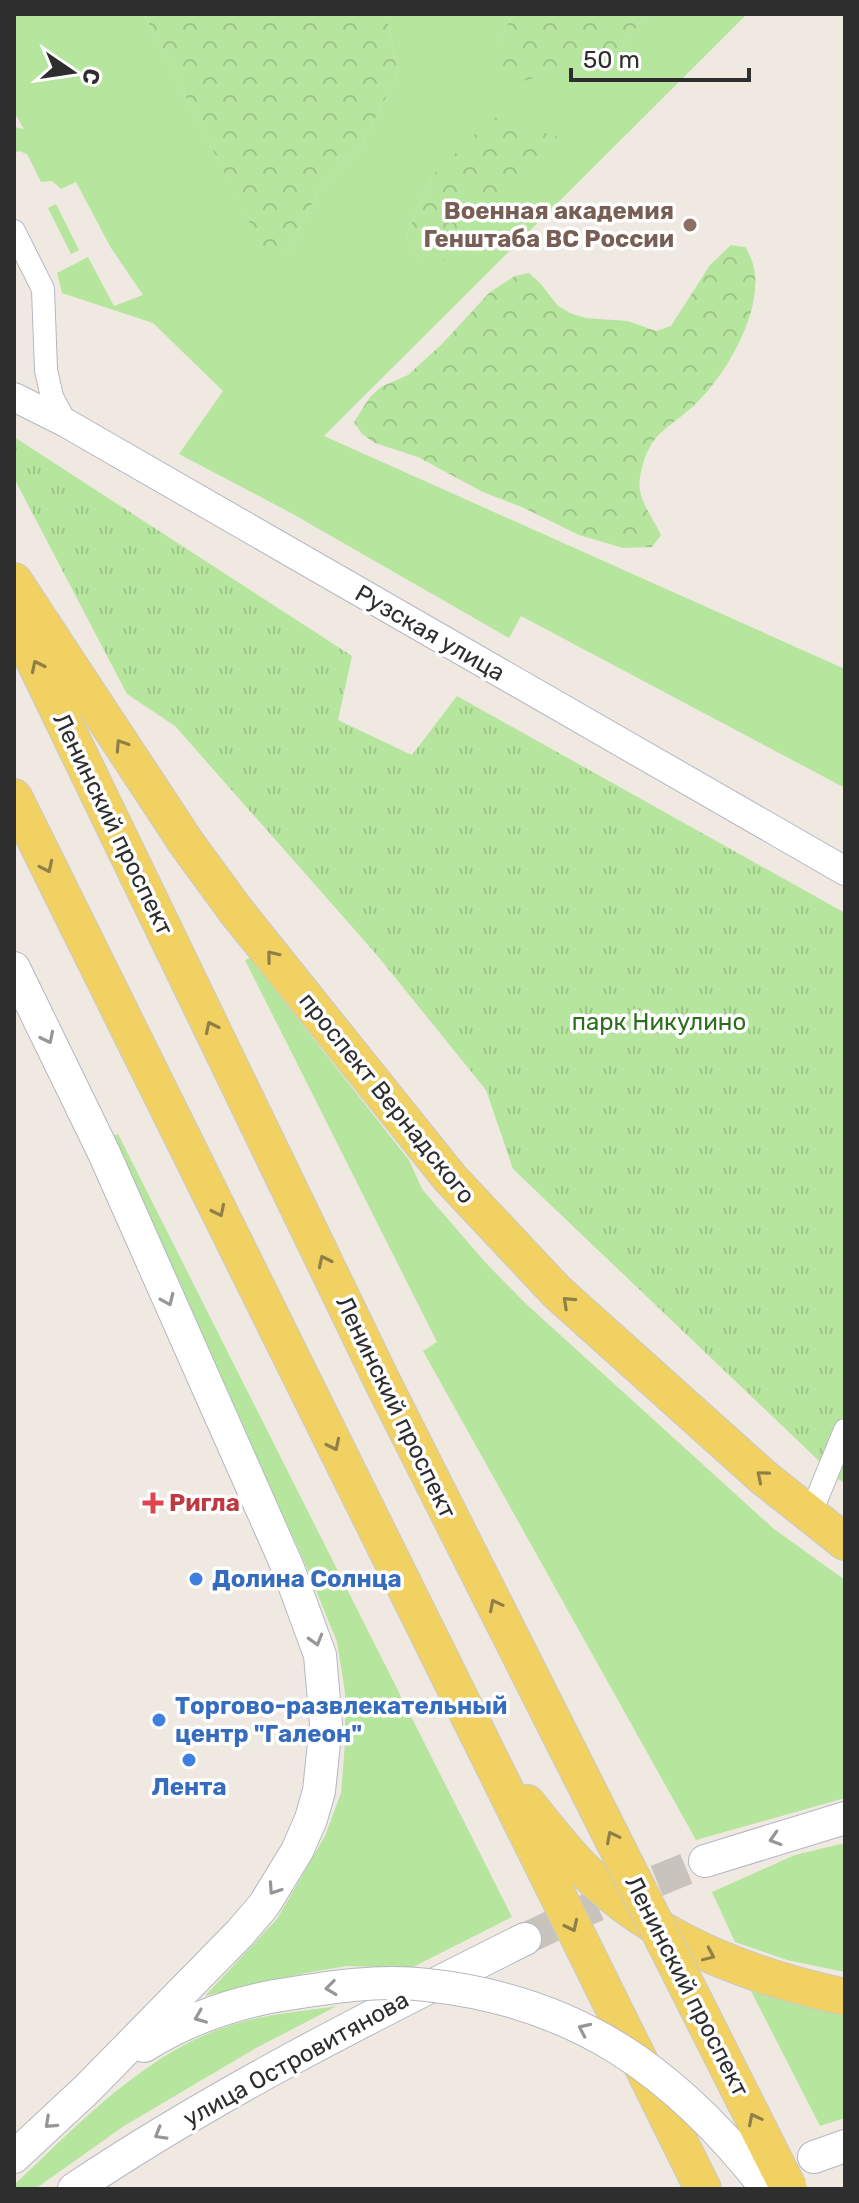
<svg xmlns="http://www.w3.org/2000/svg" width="859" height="2203" font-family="Rubik,sans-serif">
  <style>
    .grass { fill: #b6e59e; fill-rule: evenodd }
    .forest { fill: url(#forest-crowns) }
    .park { fill: url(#park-tufts) }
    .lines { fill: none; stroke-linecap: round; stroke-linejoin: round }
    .secondary-tunnel { stroke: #c8c4bd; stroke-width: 32; stroke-dasharray: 32 16; stroke-linecap: butt }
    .minor-casing { stroke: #b4b7c1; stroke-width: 24 }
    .tertiary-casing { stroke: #b4b7c1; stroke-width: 30 }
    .secondary-casing { stroke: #b4b7c1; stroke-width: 34 }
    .primary-casing { stroke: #c9c9c9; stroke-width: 38 }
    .minor { stroke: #fff; stroke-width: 22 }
    .tertiary { stroke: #fff; stroke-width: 28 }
    .secondary { stroke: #fff; stroke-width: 32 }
    .primary { stroke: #f2d163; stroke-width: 36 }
    .secondary-bridge-casing { stroke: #b4b7c1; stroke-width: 34; stroke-linecap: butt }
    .primary-bridge-casing { stroke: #c9c9c9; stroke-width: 38; stroke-linecap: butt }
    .secondary-bridge { stroke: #fff; stroke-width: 32 }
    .primary-bridge { stroke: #f2d163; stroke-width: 36 }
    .oneway { stroke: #908048 }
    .oneway2 { stroke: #969696 }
    .education-dot { fill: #8d6e63; stroke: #fff; stroke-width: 3 }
    .health-dot { fill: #e0444e; stroke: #fff; stroke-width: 3 }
    .shop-dot { fill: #3f7fe0; stroke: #fff; stroke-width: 3 }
    .labels { text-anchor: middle; stroke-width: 7; stroke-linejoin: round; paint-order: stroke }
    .education-label { font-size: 24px; font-weight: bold; fill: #785e54; stroke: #fff; text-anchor: end }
    .street-label { font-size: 24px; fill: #2e2e2e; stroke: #fff }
    .park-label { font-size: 24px; fill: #2c6e1b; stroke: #fff }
    .health-label { font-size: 24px; font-weight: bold; fill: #be3a42; stroke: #fff; text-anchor: start }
    .shop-label { font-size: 24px; font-weight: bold; fill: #366cbe; stroke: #fff; text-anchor: start }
  </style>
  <defs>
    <pattern id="forest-crowns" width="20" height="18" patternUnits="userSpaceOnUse" patternTransform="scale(2)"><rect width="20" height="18" fill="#b6e59e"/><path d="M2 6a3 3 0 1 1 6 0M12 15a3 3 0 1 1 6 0" fill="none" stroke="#9dc588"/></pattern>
    <pattern id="park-tufts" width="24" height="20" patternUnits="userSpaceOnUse" patternTransform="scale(2)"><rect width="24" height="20" fill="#b6e59e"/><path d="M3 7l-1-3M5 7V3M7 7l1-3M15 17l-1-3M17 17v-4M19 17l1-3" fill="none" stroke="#9dc588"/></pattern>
  </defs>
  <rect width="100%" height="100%" fill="#efe9e1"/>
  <!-- grass -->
  <g class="grass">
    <path d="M14,14H144L269,260L290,250L317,193L362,144L398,74L387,18L390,14H513L498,43L618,51L647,14H747L324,436L845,669V788L521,616L509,638L291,513L179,454L223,391L153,323L62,293L57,273L88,257L114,306L143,295L111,248L76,182L61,189L52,181L41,182L27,154L19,151L14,153V127L24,129L14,112ZM432,176L430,275L406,236Z"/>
    <path d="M56,204L79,250L71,254L48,208Z"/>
    <path d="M250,958L409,1160L422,1189L485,1262L524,1302L774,1529L845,1580V1798L696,1840L423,1351L437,1342L245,960Z"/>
    <path d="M118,1134L512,1917L411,1968L347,1966L306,1973L205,1996L277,1919L325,1836L341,1793L345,1743V1692L337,1642L304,1561L109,1137Z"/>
    <path d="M845,1843V1972L787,1960L735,1942L712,1892L795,1855Z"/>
    <path d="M751,1991L845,2013V2118L820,2126Z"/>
    <path d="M337,2006L256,2048L124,2126L35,2189H14V2185C76,2127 137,2061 217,2030C254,2015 298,2012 337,2006Z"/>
  </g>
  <!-- forest -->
  <g class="forest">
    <path d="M144,14H390L387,18L398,74L362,144L317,193L290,250L269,261Z"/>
    <path d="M513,14H647L618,51L554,73L499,87L498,43Z"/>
    <path d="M493,117L558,137L430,276L406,236L432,176Z"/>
    <path d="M731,245L745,247C775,290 733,364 702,397C673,430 649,426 640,478C636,497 653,518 661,535L652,547L623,548L579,535L524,508L483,492L418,457L375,443L362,434L354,422L370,397L381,387L408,375L441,345L490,292L515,276L529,273L540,283L558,306L570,313L585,318L628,321L656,331L671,326L710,265Z"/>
  </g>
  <!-- park -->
  <path class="park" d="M14,437L352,656L338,720L412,755L457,696L845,913V1483L838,1479L513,1169L486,1090L376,954L175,726L127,694L14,478Z"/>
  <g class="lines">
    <!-- secondary-tunnel -->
    <path class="secondary-tunnel" d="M525,1939L586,1910L705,1861"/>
    <!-- minor casing -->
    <g class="minor-casing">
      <g id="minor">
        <path d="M14,231L43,289L46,370L52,397L66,423"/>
        <path d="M810,1515L845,1430"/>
      </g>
    </g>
    <!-- tertiary casing -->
    <g class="tertiary-casing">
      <path id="tertiary" d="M14,397L66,423L845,871"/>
    </g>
    <!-- secondary casing -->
    <g class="secondary-casing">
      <g id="secondary">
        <path d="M14,968L104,1153L288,1568L320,1655L326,1724L319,1791L311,1819L297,1851L264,1905L240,1933L87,2089L14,2157"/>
        <path d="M705,1861L845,1818"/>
        <path d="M144,2046C184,2021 227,2005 275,1996"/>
        <path d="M814,2157L845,2146"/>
        <path d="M74,2189C217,2093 371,2016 525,1939"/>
      </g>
    </g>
    <!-- primary casing -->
    <g class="primary-casing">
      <g id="primary">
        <path d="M14,581L187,844L236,911L450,1178L557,1292L763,1477L845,1542"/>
        <path d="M14,619L382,1381"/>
        <path d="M14,797L703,2189"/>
        <path d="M527,1803C545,1825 563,1849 583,1869C655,1941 748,1976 845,1997"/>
      </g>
    </g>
    <!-- minor -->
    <use href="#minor" class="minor"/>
    <!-- tertiary -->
    <use href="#tertiary" class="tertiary"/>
    <!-- secondary -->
    <use href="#secondary" class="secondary"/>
    <!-- primary -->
    <use href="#primary" class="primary"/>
    <!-- secondary-bridge casing -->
    <g class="secondary-bridge-casing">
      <path id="secondary-bridge" d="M275,1996C324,1988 376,1979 427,1985C577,2001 676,2072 767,2189"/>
    </g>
    <!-- primary-bridge casing -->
    <g class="primary-bridge-casing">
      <path id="primary-bridge" d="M382,1381L789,2189"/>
    </g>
    <!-- secondary-bridge -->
    <use href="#secondary-bridge" class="secondary-bridge"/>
    <!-- primary-bridge -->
    <use href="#primary-bridge" class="primary-bridge"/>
  </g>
  <!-- one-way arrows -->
  <defs><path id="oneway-chevron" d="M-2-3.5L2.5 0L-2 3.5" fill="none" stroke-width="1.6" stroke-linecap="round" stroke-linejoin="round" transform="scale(2)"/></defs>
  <g class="oneway">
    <use href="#oneway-chevron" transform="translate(37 666) rotate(-116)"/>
    <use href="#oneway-chevron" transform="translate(121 745) rotate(-123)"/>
    <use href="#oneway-chevron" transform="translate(47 867) rotate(65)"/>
    <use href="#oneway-chevron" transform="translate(272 956) rotate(-129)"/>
    <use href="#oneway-chevron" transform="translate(211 1027) rotate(-116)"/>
    <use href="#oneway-chevron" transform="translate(219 1211) rotate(64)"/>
    <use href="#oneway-chevron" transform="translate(324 1261) rotate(-116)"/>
    <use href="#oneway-chevron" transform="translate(568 1302) rotate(-137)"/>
    <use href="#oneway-chevron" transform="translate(334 1445) rotate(64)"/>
    <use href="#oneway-chevron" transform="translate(762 1476) rotate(-140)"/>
    <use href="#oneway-chevron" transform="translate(495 1605) rotate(-117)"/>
    <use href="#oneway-chevron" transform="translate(612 1837) rotate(-117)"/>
    <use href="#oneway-chevron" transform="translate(572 1926) rotate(64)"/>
    <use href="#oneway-chevron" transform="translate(709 1955) rotate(24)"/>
    <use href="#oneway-chevron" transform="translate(754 2119) rotate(-117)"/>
  </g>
  <g class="oneway2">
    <use href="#oneway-chevron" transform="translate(48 1038) rotate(64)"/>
    <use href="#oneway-chevron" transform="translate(168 1300) rotate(66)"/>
    <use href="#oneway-chevron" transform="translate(316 1640) rotate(74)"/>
    <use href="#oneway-chevron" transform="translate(775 1839) rotate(163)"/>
    <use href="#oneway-chevron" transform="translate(274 1889) rotate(124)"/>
    <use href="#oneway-chevron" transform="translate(331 1988) rotate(173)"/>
    <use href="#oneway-chevron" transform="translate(200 2017) rotate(158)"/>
    <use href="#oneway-chevron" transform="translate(584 2029) rotate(-155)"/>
    <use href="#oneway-chevron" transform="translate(50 2123) rotate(137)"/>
    <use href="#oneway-chevron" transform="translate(160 2134) rotate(150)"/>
  </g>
  <!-- markers -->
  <circle class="education-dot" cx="690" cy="225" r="8"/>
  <path class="health-dot" d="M149 1491h8v8h8v8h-8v8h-8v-8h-8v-8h8z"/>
  <g class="shop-dot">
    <circle cx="196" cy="1579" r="8"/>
    <circle cx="159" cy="1720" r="8"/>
    <circle cx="189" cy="1760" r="8"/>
  </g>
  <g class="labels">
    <!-- education labels -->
    <g class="education-label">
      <text x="674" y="219">Военная академия<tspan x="674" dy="28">Генштаба ВС России</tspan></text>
    </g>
    <!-- street labels -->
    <g class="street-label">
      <text transform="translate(430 633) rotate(30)" y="8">Рузская улица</text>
      <text transform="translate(113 824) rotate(64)" y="8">Ленинский проспект</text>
      <text transform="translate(387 1098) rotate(51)" y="8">проспект Вернадского</text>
      <text transform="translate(396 1407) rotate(64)" y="8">Ленинский проспект</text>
      <text transform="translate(687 1986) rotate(63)" y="8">Ленинский проспект</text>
      <text transform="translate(296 2059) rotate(-29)" y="8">улица Островитянова</text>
    </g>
    <!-- park labels -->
    <g class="park-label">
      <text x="659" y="1030">парк Никулино</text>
    </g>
    <!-- health labels -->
    <g class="health-label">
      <text x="169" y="1511">Ригла</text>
    </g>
    <!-- shop labels -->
    <g class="shop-label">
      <text x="212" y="1587">Долина Солнца</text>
      <text x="175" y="1714">Торгово-развлекательный<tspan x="175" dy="28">центр "Галеон"</tspan></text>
      <text x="189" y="1795" text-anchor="middle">Лента</text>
    </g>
  </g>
  <!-- border -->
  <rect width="859" height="2203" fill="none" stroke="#2e2e2e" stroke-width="32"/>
  <!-- north arrow -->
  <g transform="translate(72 72) rotate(103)" stroke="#ffffff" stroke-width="6" paint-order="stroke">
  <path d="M0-6L14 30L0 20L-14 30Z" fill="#2e2e2e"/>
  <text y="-12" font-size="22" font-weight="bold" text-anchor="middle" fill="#2e2e2e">С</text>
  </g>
  <!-- scale -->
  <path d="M571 68v12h178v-12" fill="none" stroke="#2e2e2e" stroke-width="4"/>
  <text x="583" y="68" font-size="24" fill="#2e2e2e" stroke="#ffffff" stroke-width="6" paint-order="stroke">50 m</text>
</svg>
